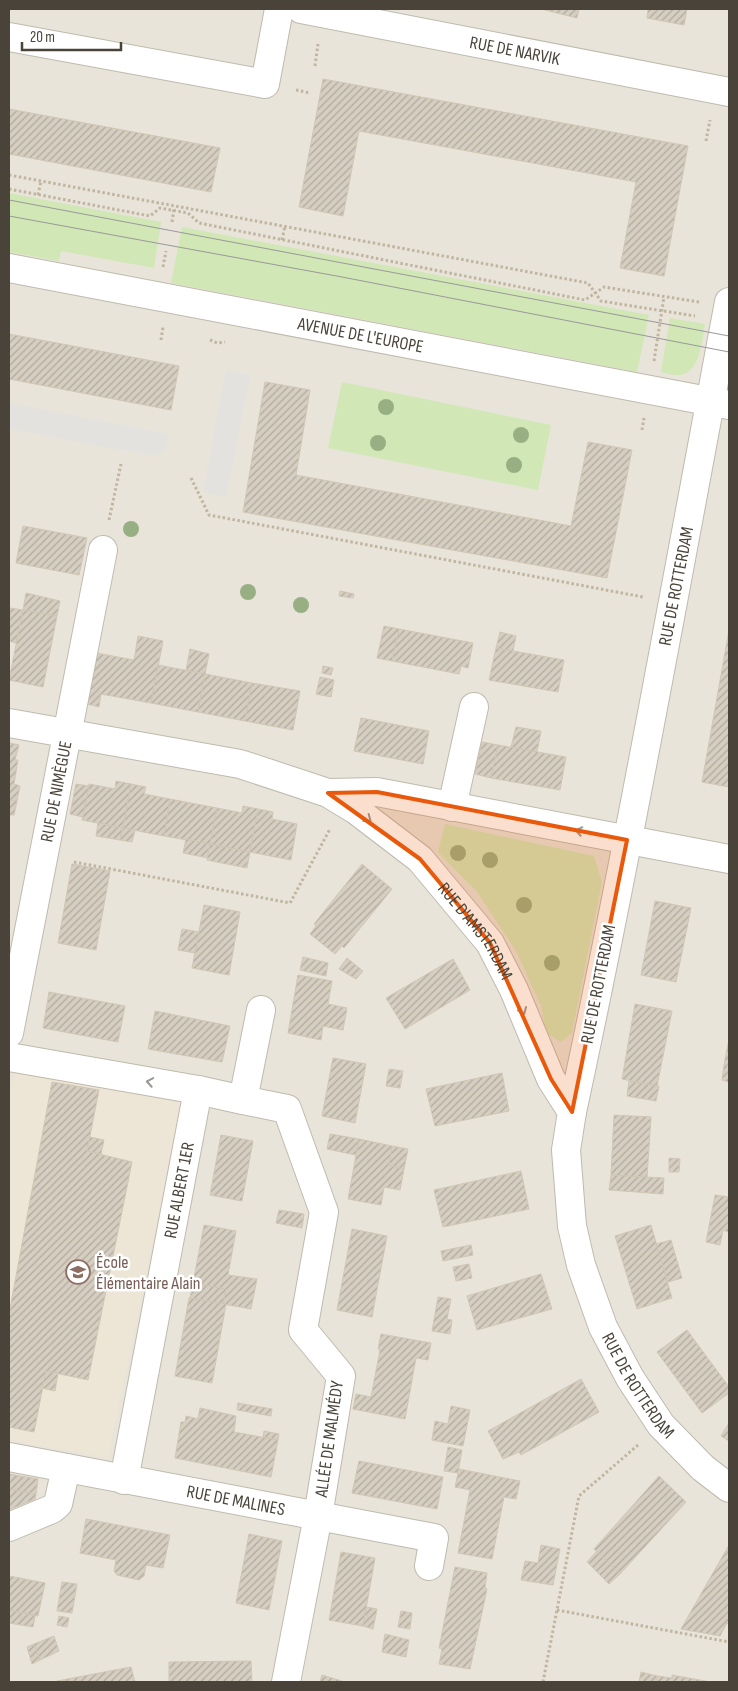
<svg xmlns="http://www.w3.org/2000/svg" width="738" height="1691" font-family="'Sofia Sans Condensed',sans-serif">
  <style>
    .residential { fill: #e8e4da }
    .education { fill: #ede6d6 }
    .green { fill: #d1e7b6 }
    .parking { fill: #e4e2df }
    .building { fill: url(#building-hatch); stroke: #d1c6b4 }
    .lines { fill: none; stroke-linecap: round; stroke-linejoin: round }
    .minor-casing { stroke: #c0baae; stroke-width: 30 }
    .path { stroke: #c1b5a0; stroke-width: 3; stroke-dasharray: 2.5 2.5; stroke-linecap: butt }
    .minor { stroke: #fff; stroke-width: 28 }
    .tram { stroke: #999; stroke-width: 1 }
    .tree { fill: #98af83 }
    .oneway { stroke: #9b9892 }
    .marked { fill: #e8590c; fill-opacity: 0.2; stroke: #e8590c; stroke-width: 4; stroke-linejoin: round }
    .labels { text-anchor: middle; stroke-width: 5; stroke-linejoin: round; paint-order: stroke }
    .street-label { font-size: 18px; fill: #494339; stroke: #fff }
    .education-label { font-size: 18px; fill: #785e54; stroke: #fff; text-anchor: start }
  </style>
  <defs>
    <pattern id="building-hatch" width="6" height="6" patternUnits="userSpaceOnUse" patternTransform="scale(1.25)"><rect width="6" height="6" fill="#d6cec1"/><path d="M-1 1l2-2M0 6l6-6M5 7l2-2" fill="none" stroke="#b0a99e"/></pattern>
  </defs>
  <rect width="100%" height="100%" fill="#f5f2eb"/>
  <!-- residential -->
  <rect class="residential" x="9" y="9" width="720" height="1673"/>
  <!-- education -->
  <path class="education" d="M15,1072L182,1103L108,1458L9,1440V1099Z"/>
  <!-- green -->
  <g class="green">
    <path d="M9,193L161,222L154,268L61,251L59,261L9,252Z"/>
    <path d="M182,227L649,315L637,372L171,283Z"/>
    <path d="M670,318L705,324C702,340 700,377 676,375C671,375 666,373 661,372Z"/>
    <path d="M342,382L551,425L538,490L328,448Z"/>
    <path d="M445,824L594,856L602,882L572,1033L561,1042L546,1033L541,1006L516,951L477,892L438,852Z"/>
  </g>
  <!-- parking -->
  <g class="parking">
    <path d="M226,370L250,375L226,497L203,492Z"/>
    <path d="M9,403L169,434L166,450L155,455H149L9,429Z"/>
  </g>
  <!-- building -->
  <g class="building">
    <path d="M541,9H579L577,18Z"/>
    <path d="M648,9H687L684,25L647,18Z"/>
    <path d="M323,79L688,146L664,276L620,268L636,182L359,131L343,216L299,207Z"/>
    <path d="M9,109L220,148L211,192L9,154Z"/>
    <path d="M9,334L179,366L171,410L9,379Z"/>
    <path d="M265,382L310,390L296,475L555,523L571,526L588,442L632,450L607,578L243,512Z"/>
    <path d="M23,526L87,538L79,575L16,563Z"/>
    <path d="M340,591L354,594L353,598L339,596Z"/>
    <path d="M26,593L60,601L57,616L23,610Z"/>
    <path d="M10,608L23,610L16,643L9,641Z"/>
    <path d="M23,610L57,616L43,687L9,680Z"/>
    <path d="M384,626L399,629L392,661L377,658Z"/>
    <path d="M399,629L473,643L468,668L461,666L459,674L392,661Z"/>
    <path d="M729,630V787L702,782Z"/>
    <path d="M500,632L516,636L513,651L496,648Z"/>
    <path d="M138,636L163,641L151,703L101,694L99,707L87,704L96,653L134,660Z"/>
    <path d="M496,648L564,660L558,692L489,680Z"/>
    <path d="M190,649L209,654L205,674L186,670Z"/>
    <path d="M158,665L205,674L198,712L151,703Z"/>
    <path d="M323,666L333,668L331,675L322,673Z"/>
    <path d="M205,674L252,683L245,721L198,712Z"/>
    <path d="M320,677L334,680L331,697L316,694Z"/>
    <path d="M252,683L300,691L293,730L245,721Z"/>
    <path d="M361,718L429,731L423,764L354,751Z"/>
    <path d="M516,727L541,731L537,752L511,747Z"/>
    <path d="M482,742L498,745L491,778L475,774Z"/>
    <path d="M9,743L19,745L15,760H18L14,784L20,786L17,801L9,800Z"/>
    <path d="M498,745L566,757L560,790L491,778Z"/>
    <path d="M116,781L131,784L123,828L82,820L89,784L115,789Z"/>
    <path d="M76,784L89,786L83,817L70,814Z"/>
    <path d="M131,784L146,787L144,794L170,799L164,836L123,828Z"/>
    <path d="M170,799L217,808L210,844L164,836Z"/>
    <path d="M9,800L17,801L14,815H9Z"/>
    <path d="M243,806L258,809L250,852L210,844L217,808L242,813Z"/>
    <path d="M258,809L273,812L272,819L297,824L291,860L250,852Z"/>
    <path d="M98,823L123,828L120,840L96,836Z"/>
    <path d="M123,828L135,830L132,842L120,840Z"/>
    <path d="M186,839L210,844L208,858L183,853Z"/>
    <path d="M210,844L250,852L247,868L207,860Z"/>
    <path d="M72,864L110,871L96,950L58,943Z"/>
    <path d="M362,864L392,889L344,948L342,946L335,954L310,934L316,926L314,924Z"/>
    <path d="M655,901L691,908L676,982L641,975Z"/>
    <path d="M204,905L240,912L229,975L192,968Z"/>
    <path d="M182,929L199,932L195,953L178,950Z"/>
    <path d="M303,957L328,963L326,976L300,970Z"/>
    <path d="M347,958L363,971L356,979L339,969Z"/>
    <path d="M453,959L470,990L405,1029L386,998Z"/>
    <path d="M298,975L332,981L328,1004L347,1008L343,1030L323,1026L321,1040L288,1033Z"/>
    <path d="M49,992L125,1006L118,1042L43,1028Z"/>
    <path d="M635,1004L672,1011L657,1086L622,1079Z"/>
    <path d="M155,1011L230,1026L222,1062L148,1049Z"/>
    <path d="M729,1039V1066L724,1065Z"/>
    <path d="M333,1058L366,1064L355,1123L322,1116Z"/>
    <path d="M724,1065L729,1066V1082L722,1080Z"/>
    <path d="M389,1069L403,1071L400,1088L386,1086Z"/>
    <path d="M502,1073L509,1111L435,1126L426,1089Z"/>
    <path d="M629,1081L659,1086L656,1101L627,1096Z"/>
    <path d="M52,1082L99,1090L87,1151L132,1162L88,1380L46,1371L34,1432L9,1427V1314Z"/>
    <path d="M614,1115L651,1117L647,1178L611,1175Z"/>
    <path d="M330,1134L359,1139L356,1155L327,1149Z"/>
    <path d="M221,1135L253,1141L242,1201L210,1195Z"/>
    <path d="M90,1137L104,1140L101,1154L87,1151Z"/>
    <path d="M359,1139L392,1146L389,1165L404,1169L400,1190L384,1187L381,1205L348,1199Z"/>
    <path d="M392,1146L408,1149L404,1169L389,1165Z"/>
    <path d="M669,1158L680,1159L679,1172H669Z"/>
    <path d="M521,1171L529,1209L443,1227L434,1190Z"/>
    <path d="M611,1175L664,1178L663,1194L609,1190Z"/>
    <path d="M715,1195L729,1197V1232L723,1230L720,1245L706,1242Z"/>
    <path d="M279,1210L304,1214L302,1228L276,1223Z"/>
    <path d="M204,1225L236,1231L228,1275L257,1279L251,1309L223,1304L226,1289L193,1283Z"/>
    <path d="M651,1225L672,1298L637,1309L615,1236Z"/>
    <path d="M352,1229L387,1236L372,1317L337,1310Z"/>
    <path d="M671,1240L682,1278L668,1282L656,1244Z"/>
    <path d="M471,1245L473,1255L443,1261L441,1251Z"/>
    <path d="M469,1264L472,1278L456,1281L453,1267Z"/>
    <path d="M541,1274L552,1309L477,1330L467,1296Z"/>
    <path d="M193,1283L226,1289L223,1304L190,1298Z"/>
    <path d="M438,1297L451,1299L447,1319L452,1320L450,1334L432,1331Z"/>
    <path d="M189,1298L226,1304L212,1383L175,1376Z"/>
    <path d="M687,1330L729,1387V1393L702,1413L657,1352Z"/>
    <path d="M381,1334L431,1343L428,1360L416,1358L405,1419L353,1409L356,1394L371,1397L380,1350L378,1349Z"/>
    <path d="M46,1371L58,1373L55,1391L42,1388Z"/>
    <path d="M581,1379L599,1412L521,1455L519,1452L503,1459L488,1431Z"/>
    <path d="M238,1403L272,1409L271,1416L237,1410Z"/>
    <path d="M451,1406L470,1410L463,1446L432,1440L435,1421L448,1424Z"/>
    <path d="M200,1408L236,1416L234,1432L278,1440L271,1477L175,1458L181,1422H185L186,1416L198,1419Z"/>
    <path d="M729,1423V1441L721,1436Z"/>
    <path d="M264,1431L279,1434L278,1440L263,1437Z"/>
    <path d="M448,1447L462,1450L458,1473L444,1471Z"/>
    <path d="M359,1461L443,1477L437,1509L352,1493Z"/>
    <path d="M459,1469L520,1481L516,1499L504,1497L492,1559L458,1553L470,1490L455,1487Z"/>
    <path d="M9,1474L38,1479L36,1494L9,1489Z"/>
    <path d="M659,1476L686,1502L620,1574L594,1549Z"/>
    <path d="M9,1489L36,1494L35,1499L9,1510Z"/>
    <path d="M86,1519L170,1535L163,1568L146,1565L144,1576L139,1580L117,1575L114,1571L116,1560L80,1553Z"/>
    <path d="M249,1534L282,1541L269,1610L236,1603Z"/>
    <path d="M541,1545L560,1549L553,1585L521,1580L525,1561L538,1563Z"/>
    <path d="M729,1545V1625L727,1623L720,1636L681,1629Z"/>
    <path d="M597,1551L620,1574L609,1584L587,1562Z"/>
    <path d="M341,1552L375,1558L363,1626L329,1620Z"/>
    <path d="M455,1567L487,1573L485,1588L487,1589L470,1669L439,1664L442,1649L439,1648Z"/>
    <path d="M9,1576L45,1583L38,1616L9,1610Z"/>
    <path d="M62,1582L77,1584L72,1613L57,1611Z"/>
    <path d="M366,1607L377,1609L373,1629L363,1626Z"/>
    <path d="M9,1610L35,1616L33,1627L9,1623Z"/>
    <path d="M401,1611L412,1613L410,1629L398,1627Z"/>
    <path d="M59,1616L69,1618L67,1627L57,1625Z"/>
    <path d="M385,1634L409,1640L406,1657L382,1652Z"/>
    <path d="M54,1636L59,1651L40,1660L34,1644Z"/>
    <path d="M34,1644L40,1660L32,1664L27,1647Z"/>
    <path d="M251,1661L252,1682H169V1662Z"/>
    <path d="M131,1667L135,1682L57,1681Z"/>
    <path d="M641,1672L657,1676L656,1682H639Z"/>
    <path d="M322,1675L345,1682H320Z"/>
    <path d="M672,1675L711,1682H656L657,1676L672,1678Z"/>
  </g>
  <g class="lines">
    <!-- minor casing -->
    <g class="minor-casing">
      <g id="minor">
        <path id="s1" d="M301,9L729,92"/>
        <path d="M9,37L265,84L279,9"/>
        <path id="s2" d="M9,268L729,405"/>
        <path id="s3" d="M729,302C678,572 630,843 572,1112L566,1150L572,1226L581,1265L603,1327L630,1378L661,1425L703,1468L729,1488"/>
        <path id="s4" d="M9,723L240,764L328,793L356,810L420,859L490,943L514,990L551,1079L572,1112"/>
        <path d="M329,793L377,792L729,859"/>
        <path d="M452,807L474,707"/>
        <path d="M261,1010L243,1100L287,1109L324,1212L303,1330L341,1376L318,1516L286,1682"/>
        <path id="s5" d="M9,1033L103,550"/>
        <path d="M9,1057L198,1090L243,1100"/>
        <path id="s6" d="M9,1457L434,1538L429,1566"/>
        <path id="s7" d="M124,1480L198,1090"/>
        <path d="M9,1527L52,1509L58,1504L66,1468"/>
      </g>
    </g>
    <!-- path -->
    <g class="path">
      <path d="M315,66L318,44"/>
      <path d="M296,90L310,93"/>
      <path d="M706,141L710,120"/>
      <path d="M9,175L588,283L601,301L695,316"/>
      <path d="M9,189L150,216L160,208L188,213L199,223L585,300L604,287L699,302"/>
      <path d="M38,195L41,181"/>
      <path d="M172,222L174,209"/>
      <path d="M282,240L285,226"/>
      <path d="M163,267L166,251"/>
      <path d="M161,340L163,327"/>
      <path d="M210,340L217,343L225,342"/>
      <path d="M654,361L664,297"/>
      <path d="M642,430L644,418"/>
      <path d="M191,478L209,515L643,597"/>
      <path d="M109,520L121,464"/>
      <path d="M74,862L290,903L330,829"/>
      <path d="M557,1610L729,1642"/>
      <path d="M543,1682L579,1496L638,1445"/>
    </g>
    <!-- minor -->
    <use href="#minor" class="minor"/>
    <!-- tram -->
    <g class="tram">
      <path d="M9,200L729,336"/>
      <path d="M9,216L342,277L729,352"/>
    </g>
  </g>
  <!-- trees -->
  <g class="tree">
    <circle cx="386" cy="407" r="8"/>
    <circle cx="521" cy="435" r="8"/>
    <circle cx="378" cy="443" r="8"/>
    <circle cx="514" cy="465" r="8"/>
    <circle cx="131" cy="529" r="8"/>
    <circle cx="248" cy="592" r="8"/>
    <circle cx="301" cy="605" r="8"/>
    <circle cx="458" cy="853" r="8"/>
    <circle cx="490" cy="860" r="8"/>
    <circle cx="524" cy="905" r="8"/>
    <circle cx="552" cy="963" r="8"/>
  </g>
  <!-- one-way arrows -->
  <defs><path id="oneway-chevron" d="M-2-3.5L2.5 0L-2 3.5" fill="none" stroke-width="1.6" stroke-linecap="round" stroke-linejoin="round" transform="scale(1.25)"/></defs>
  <g class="oneway">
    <use href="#oneway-chevron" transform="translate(368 819) rotate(37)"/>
    <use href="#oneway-chevron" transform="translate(579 831) rotate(-169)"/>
    <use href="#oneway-chevron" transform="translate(523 1011) rotate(67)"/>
    <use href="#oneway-chevron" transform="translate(150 1082) rotate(-170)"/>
  </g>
  <!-- marked area -->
  <path class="marked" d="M377,792L627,840L572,1112L551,1079L490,943L420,859L328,793Z"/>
  <!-- icons -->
  <defs>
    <g id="school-ring" transform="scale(1.25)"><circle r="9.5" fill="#fff" stroke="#8d6e63" stroke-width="1.5"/><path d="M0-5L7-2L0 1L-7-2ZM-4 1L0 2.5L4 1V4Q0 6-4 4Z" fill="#8d6e63"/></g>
  </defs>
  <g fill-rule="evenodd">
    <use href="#school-ring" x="78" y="1272"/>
  </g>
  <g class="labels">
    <!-- street labels -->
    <g class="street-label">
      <text dy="6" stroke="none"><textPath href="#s1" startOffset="218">RUE DE NARVIK</textPath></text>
      <text dy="6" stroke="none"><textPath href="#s2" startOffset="358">AVENUE DE L'EUROPE</textPath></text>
      <text transform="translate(676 586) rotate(-79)" y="6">RUE DE ROTTERDAM</text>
      <text dy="6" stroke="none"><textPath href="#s5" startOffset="246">RUE DE NIMÈGUE</textPath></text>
      <text dy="6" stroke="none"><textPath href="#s4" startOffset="532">RUE D'AMSTERDAM</textPath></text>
      <text transform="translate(598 984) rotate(-79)" y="6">RUE DE ROTTERDAM</text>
      <text dy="6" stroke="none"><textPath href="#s7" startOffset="295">RUE ALBERT 1ER</textPath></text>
      <text dy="6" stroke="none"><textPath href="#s3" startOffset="1114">RUE DE ROTTERDAM</textPath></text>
      <text transform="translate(329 1439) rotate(-82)" y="6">ALLÉE DE MALMÉDY</text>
      <text dy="6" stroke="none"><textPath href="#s6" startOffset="231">RUE DE MALINES</textPath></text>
    </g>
    <!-- education labels -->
    <g class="education-label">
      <text x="96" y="1268">École<tspan x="96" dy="21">Élémentaire Alain</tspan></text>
    </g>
  </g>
  <!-- border -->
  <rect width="738" height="1691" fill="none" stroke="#494339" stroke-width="20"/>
  <!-- scale -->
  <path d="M22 42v8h99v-8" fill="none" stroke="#494339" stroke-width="2.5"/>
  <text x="30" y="42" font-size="15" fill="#494339" stroke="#ffffff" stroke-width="4" paint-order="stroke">20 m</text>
</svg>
